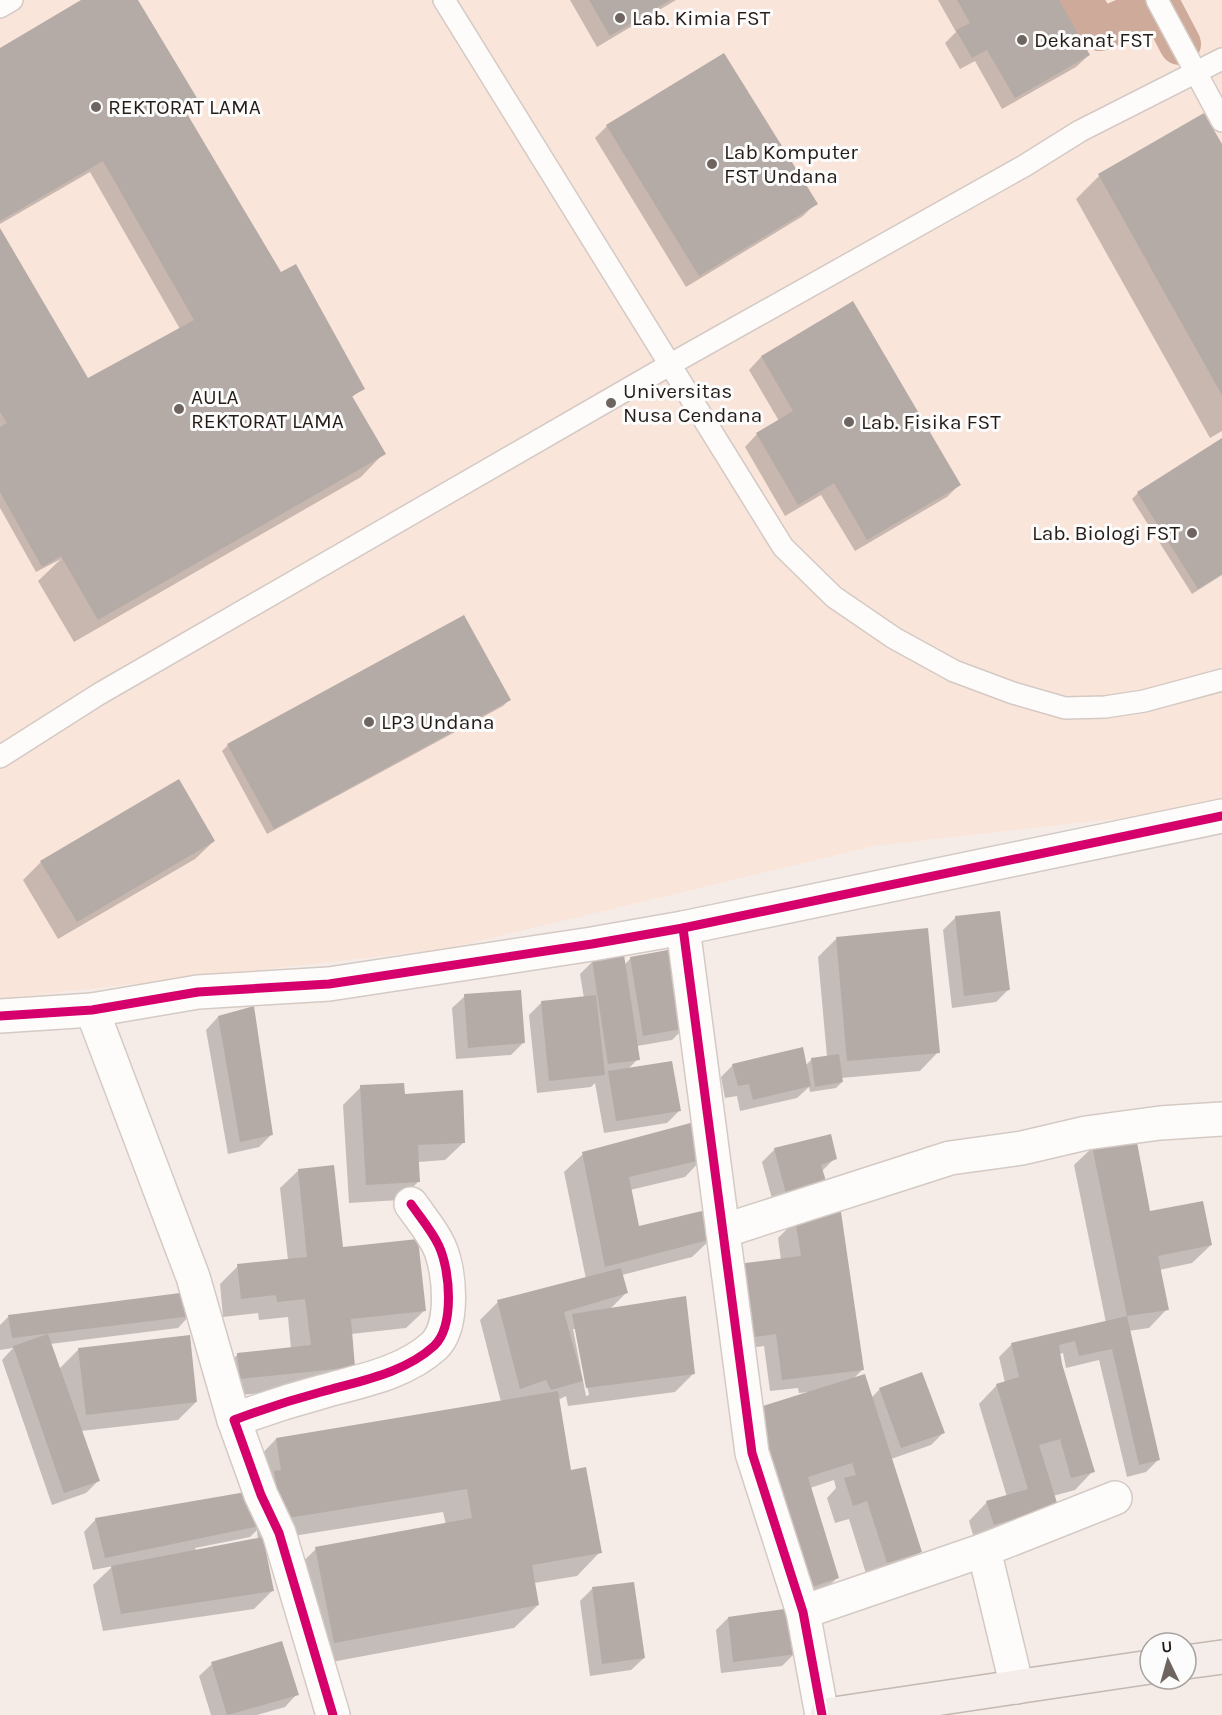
<svg xmlns="http://www.w3.org/2000/svg" width="1222" height="1715" font-family="Karla,sans-serif">
  <style>
    .built { fill: #fae5db }
    .shadow { fill: #0003; fill-rule: evenodd }
    .lines { fill: none; stroke-linecap: round; stroke-linejoin: round }
    .canal { stroke: #cdaa99; stroke-width: 42 }
    .building { fill: #b4aba6 }
    .service-casing { stroke: #d4cac4; stroke-width: 24 }
    .minor-casing { stroke: #d4cac4; stroke-width: 36 }
    .trunk-casing { stroke: #c3b8b2; stroke-width: 36 }
    .service { stroke: #fefcfb; stroke-width: 21 }
    .minor { stroke: #fefcfb; stroke-width: 33 }
    .trunk { stroke: #f4edea; stroke-width: 33 }
    .cycleway-casing { stroke: #fcfcfc; stroke-width: 13 }
    .cycleway { stroke: #d6006c; stroke-width: 9 }
    .poi-dot { fill: #6f6560; stroke: #fcfcfc; stroke-width: 2 }
    .labels { text-anchor: middle; stroke-width: 6; stroke-linejoin: round; paint-order: stroke }
    .poi-label { font-size: 21px; fill: #261c17; stroke: #fcfcfc; text-anchor: start }
  </style>
  <rect width="100%" height="100%" fill="#f6ece7"/>
  <!-- built -->
  <path class="built" d="M0,0H1222V807L874,846L446,949L0,999Z"/>
  <!-- shadow -->
  <g class="shadow">
    <path d="M84,0H136L198,103L186,115L279,272L363,388L351,398L384,453L361,477L74,642L38,581L61,559L36,572L0,508V231L88,380L180,329L90,172L0,224V50Z"/>
    <path d="M570,0H676L597,47Z"/>
    <path d="M938,0H1058L1089,55L1076,67L1002,109L975,61L960,69L945,43L956,32Z"/>
    <path d="M607,126L816,203L803,216L686,287L595,138Z"/>
    <path d="M1222,147V431L1210,438L1076,199L1099,176Z"/>
    <path d="M853,303L959,485L947,497L855,551L821,495L785,516L745,447L757,434L779,421L749,370L761,357Z"/>
    <path d="M1222,440V575L1192,594L1132,499L1138,493Z"/>
    <path d="M509,700L503,706L267,834L222,751L228,745Z"/>
    <path d="M214,841L195,859L58,939L23,880L41,862Z"/>
    <path d="M956,917L1008,990L996,1002L952,1008L943,930Z"/>
    <path d="M836,939L938,1052L920,1071L841,1078L842,1082L836,1088L810,1092L809,1087L797,1098L740,1111L737,1096L725,1098L721,1077L733,1065L805,1066L812,1059L827,1057L818,957Z"/>
    <path d="M631,958L685,1027L672,1040L637,1046L638,1059L628,1069L679,1111L667,1123L604,1133L595,1083L591,1087L537,1093L529,1015L542,1002L584,998L580,974L593,961L624,965Z"/>
    <path d="M465,996L523,1043L511,1055L456,1059L452,1008Z"/>
    <path d="M218,1017L272,1134L259,1147L228,1154L206,1030Z"/>
    <path d="M361,1087L403,1096L464,1142L445,1160L418,1162L419,1181L400,1200L349,1203L343,1105Z"/>
    <path d="M1093,1147L1149,1213L1211,1245L1192,1263L1159,1270L1167,1309L1149,1328L1128,1331L1158,1460L1146,1472L1127,1477L1099,1360L1066,1368L1063,1353L1059,1354L1093,1471L1075,1490L1053,1496L1056,1506L975,1542L969,1521L987,1502L1007,1497L979,1404L997,1385L1005,1383L999,1357L1012,1344L1106,1323L1074,1165Z"/>
    <path d="M775,1149L835,1158L822,1171L774,1206L762,1162Z"/>
    <path d="M583,1154L703,1158L685,1177L630,1190L638,1227L711,1239L692,1257L622,1275L627,1292L609,1310L694,1373L675,1392L568,1406L566,1396L558,1400L570,1472L600,1552L577,1576L534,1583L538,1605L514,1628L310,1666L292,1572L316,1549L446,1525L443,1512L262,1541L272,1591L254,1609L103,1631L93,1585L113,1566L93,1570L84,1532L96,1519L255,1492L253,1463L276,1439L501,1402L480,1320L498,1302L586,1279L564,1172ZM573,1329H576L589,1395L586,1396ZM257,1530L258,1540L196,1551L195,1548L250,1537Z"/>
    <path d="M299,1170L342,1249L425,1310L406,1328L351,1334L354,1367L335,1385L222,1397L220,1373L238,1354L291,1349L288,1317L259,1320L258,1313L223,1317L220,1284L238,1266L288,1260L280,1188Z"/>
    <path d="M796,1220L863,1369L852,1380L871,1398L880,1389L943,1433L931,1445L891,1459L921,1551L902,1570L868,1580L849,1519L835,1523L827,1498L836,1488L834,1480L810,1488L837,1578L819,1596L790,1605L808,1393V1392L799,1393L798,1388L770,1391L764,1346L742,1349L733,1277L745,1264L781,1260L778,1238Z"/>
    <path d="M190,1315L178,1328L50,1344L59,1369L79,1349L196,1402L178,1420L81,1431L98,1481L86,1493L52,1505L2,1360L13,1348L0,1350V1325L9,1316Z"/>
    <path d="M592,1589L644,1658L631,1670L590,1676L580,1601Z"/>
    <path d="M728,1618L795,1653L782,1666L721,1673L716,1630Z"/>
    <path d="M212,1664L297,1694L285,1707L257,1715H211L199,1676Z"/>
  </g>
  <g class="lines">
    <!-- canal -->
    <path class="canal" d="M1080,0L1100,30L1159,4L1180,44"/>
  </g>
  <!-- building -->
  <g class="building">
    <path d="M81,0H138L200,103L186,112L281,272L296,264L365,389L352,396L386,454L98,620L61,556L42,567L0,492V427L7,423L0,412V228L88,378L194,320L103,161L0,221V48Z"/>
    <path d="M589,0H670L610,36Z"/>
    <path d="M957,0H1059L1090,55L1015,98L987,50L972,58L956,30L970,23Z"/>
    <path d="M724,53L818,204L699,276L606,125Z"/>
    <path d="M1204,113L1222,144V395L1098,174Z"/>
    <path d="M853,301L961,485L867,540L834,483L798,505L756,433L793,411L761,356Z"/>
    <path d="M1222,438V574L1198,589L1137,492Z"/>
    <path d="M464,615L511,700L274,829L227,744Z"/>
    <path d="M179,779L215,841L77,922L40,861Z"/>
    <path d="M1000,911L1010,990L964,996L955,916Z"/>
    <path d="M928,928L940,1053L847,1061L836,937Z"/>
    <path d="M673,949L687,1028L643,1036L630,957Z"/>
    <path d="M624,955L640,1060L608,1064L592,960Z"/>
    <path d="M521,990L525,1043L468,1048L464,994Z"/>
    <path d="M596,995L605,1075L549,1081L541,1001Z"/>
    <path d="M254,1006L273,1135L240,1142L218,1016Z"/>
    <path d="M803,1047L811,1086L753,1100L749,1084L738,1086L732,1064Z"/>
    <path d="M839,1054L843,1082L815,1087L811,1058Z"/>
    <path d="M672,1061L681,1111L616,1121L608,1071Z"/>
    <path d="M404,1083L405,1094L463,1090L465,1143L418,1145L420,1182L366,1185L360,1085Z"/>
    <path d="M698,1121L705,1159L629,1177L639,1226L706,1210L712,1239L605,1267L582,1152Z"/>
    <path d="M831,1134L837,1159L821,1165L826,1181L786,1194L774,1148Z"/>
    <path d="M1136,1137L1150,1211L1203,1201L1212,1245L1158,1256L1169,1310L1127,1316L1092,1146Z"/>
    <path d="M334,1165L343,1247L418,1239L426,1311L351,1319L355,1367L240,1379L237,1353L311,1345L305,1299L277,1302L276,1295L241,1299L237,1264L307,1257L298,1169Z"/>
    <path d="M841,1212L864,1370L782,1380L776,1334L754,1337L745,1263L801,1256L795,1219Z"/>
    <path d="M621,1268L628,1293L564,1312L583,1381L551,1390L546,1380L520,1389L497,1300Z"/>
    <path d="M188,1292L192,1316L12,1338L8,1315Z"/>
    <path d="M686,1296L695,1374L586,1388L572,1314Z"/>
    <path d="M1127,1316L1160,1460L1139,1465L1112,1349L1079,1356L1075,1341L1059,1345L1062,1364L1095,1472L1071,1478L1060,1439L1039,1445L1058,1506L994,1525L986,1501L1028,1489L996,1384L1019,1377L1011,1343Z"/>
    <path d="M48,1334L100,1481L64,1493L13,1346Z"/>
    <path d="M190,1335L197,1402L86,1415L78,1348Z"/>
    <path d="M922,1372L945,1433L901,1448L879,1388Z"/>
    <path d="M865,1374L922,1552L887,1563L867,1501L853,1506L844,1478L856,1475L852,1463L808,1477L839,1578L808,1588L753,1409Z"/>
    <path d="M558,1391L571,1470L586,1467L602,1553L532,1565L539,1605L334,1643L315,1547L472,1518L467,1489L282,1519L274,1471L281,1470L276,1438Z"/>
    <path d="M257,1490L264,1525L105,1558L95,1518Z"/>
    <path d="M263,1537L274,1591L121,1614L111,1566Z"/>
    <path d="M634,1582L645,1658L602,1664L592,1587Z"/>
    <path d="M791,1608L797,1654L733,1662L728,1617Z"/>
    <path d="M282,1641L299,1695L227,1715L211,1662Z"/>
  </g>
  <g class="lines">
    <!-- service casing -->
    <g class="service-casing">
      <g id="service">
        <path d="M444,0L783,547L834,597L894,638L954,671L1013,693L1065,708L1105,707L1144,701L1222,680"/>
        <path d="M1157,0L1222,121"/>
        <path d="M0,7L12,0"/>
        <path d="M0,757L99,694L671,364L1024,166L1080,131L1222,59"/>
      </g>
    </g>
    <!-- minor casing -->
    <g class="minor-casing">
      <g id="minor">
        <path d="M683,928L752,1453L803,1612L822,1715"/>
        <path d="M92,1010L193,1277L234,1420"/>
        <path d="M0,1016L92,1010L198,992L329,984L592,944L683,928L1222,816"/>
        <path d="M723,1231L950,1158L1022,1148L1086,1133L1160,1123L1222,1119"/>
        <path d="M984,1550L1017,1687"/>
        <path d="M803,1612L984,1550L1115,1498"/>
        <path d="M333,1715L279,1533L261,1495L234,1420C263,1409 291,1400 321,1392C359,1381 403,1374 434,1346C455,1326 450,1270 439,1246C432,1231 420,1217 411,1204"/>
      </g>
    </g>
    <!-- trunk casing -->
    <g class="trunk-casing">
      <g id="trunk">
        <path d="M1186,1662L1222,1657"/>
        <path d="M827,1715L1150,1667"/>
      </g>
    </g>
    <!-- service -->
    <use href="#service" class="service"/>
    <!-- minor -->
    <use href="#minor" class="minor"/>
    <!-- trunk -->
    <use href="#trunk" class="trunk"/>
    <!-- cycleway casing -->
    <g class="cycleway-casing">
      <g id="cycleway">
        <path d="M683,928L752,1453L803,1612L822,1715"/>
        <path d="M0,1016L92,1010L198,992L329,984L592,944L683,928L1222,816"/>
        <path d="M333,1715L279,1533L261,1495L234,1420C263,1409 291,1400 321,1392C359,1381 403,1374 434,1346C455,1326 450,1270 439,1246C432,1231 420,1217 411,1204"/>
      </g>
    </g>
    <!-- cycleway -->
    <use href="#cycleway" class="cycleway"/>
  </g>
  <!-- markers -->
  <g class="poi-dot">
    <circle cx="620" cy="18" r="6"/>
    <circle cx="1022" cy="40" r="6"/>
    <circle cx="96" cy="107" r="6"/>
    <circle cx="712" cy="164" r="6"/>
    <circle cx="611" cy="403" r="6"/>
    <circle cx="179" cy="409" r="6"/>
    <circle cx="849" cy="422" r="6"/>
    <circle cx="1192" cy="533" r="6"/>
    <circle cx="369" cy="722" r="6"/>
  </g>
  <g class="labels">
    <!-- poi labels -->
    <g class="poi-label">
      <text x="632" y="25">Lab. Kimia FST</text>
      <text x="1034" y="47">Dekanat FST</text>
      <text x="108" y="114">REKTORAT LAMA</text>
      <text x="724" y="159">Lab Komputer<tspan x="724" dy="24">FST Undana</tspan></text>
      <text x="623" y="398">Universitas<tspan x="623" dy="24">Nusa Cendana</tspan></text>
      <text x="191" y="404">AULA<tspan x="191" dy="24">REKTORAT LAMA</tspan></text>
      <text x="861" y="429">Lab. Fisika FST</text>
      <text x="1180" y="540" text-anchor="end">Lab. Biologi FST</text>
      <text x="381" y="729">LP3 Undana</text>
    </g>
  </g>
  <!-- north arrow -->
  <g transform="translate(1168 1661) rotate(355)"><circle r="28" fill="#fcfcfc" stroke="#a6a2a0" stroke-width="1.5"/>
  <path d="M0-4.5L10 22L0 15L-10 22Z" fill="#6f6560"/>
  <text y="-9" font-size="16" font-weight="bold" text-anchor="middle" fill="#261c17">U</text>
  </g>
</svg>
